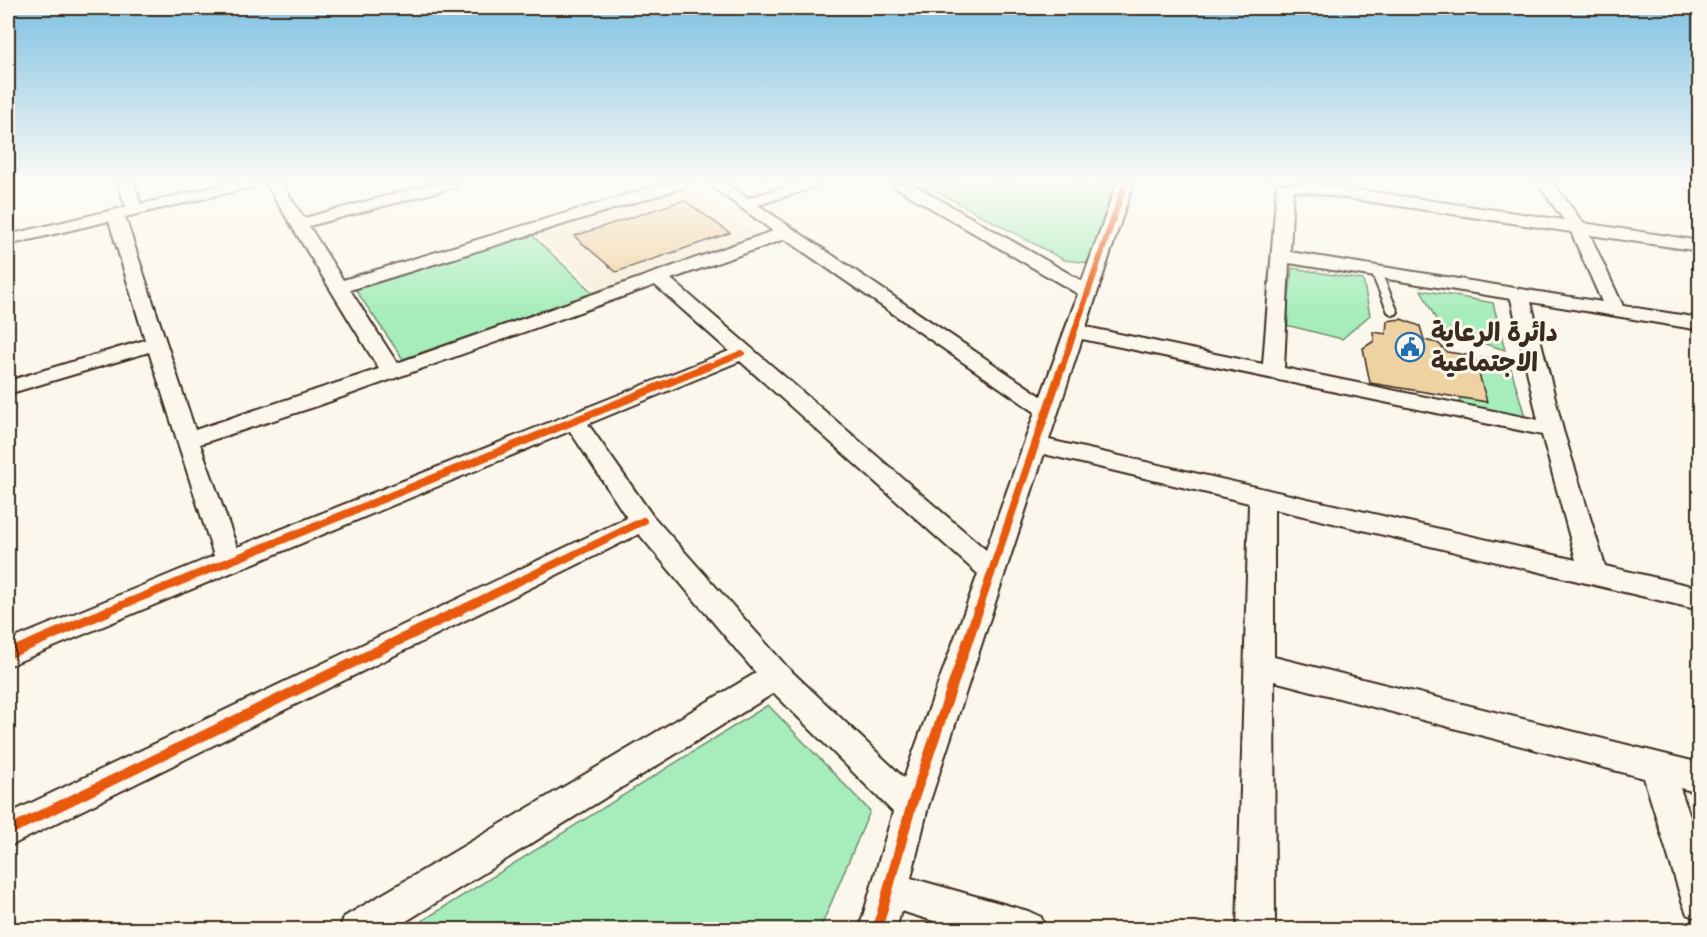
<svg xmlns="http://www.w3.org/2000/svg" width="1707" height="937" font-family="'Indie Flower','Playpen Sans Arabic',sans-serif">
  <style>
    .built { fill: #f7ecd6 }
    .green { fill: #a6edbb; stroke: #708c6c; stroke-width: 1.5 }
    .building { fill: #efd2a2; stroke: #3b2a1e; stroke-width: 1.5 }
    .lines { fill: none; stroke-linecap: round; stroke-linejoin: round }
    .lane-casing { stroke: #3b2a1e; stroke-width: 4 }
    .street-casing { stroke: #3b2a1e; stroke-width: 4 }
    .lane { fill: #fbf7ec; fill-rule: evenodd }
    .street { fill: #fbf7ec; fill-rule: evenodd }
    .cycleway-far2-casing { stroke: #fbf7ec; stroke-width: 9 }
    .cycleway-far1-casing { stroke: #fbf7ec; stroke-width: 11 }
    .cycleway-casing { stroke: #fbf7ec; stroke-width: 14 }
    .cycleway-far2 { stroke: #e8590c; stroke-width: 6 }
    .cycleway-far1 { stroke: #e8590c; stroke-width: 8 }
    .cycleway { stroke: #e8590c; stroke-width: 10 }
    .labels { text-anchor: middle; stroke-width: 6; stroke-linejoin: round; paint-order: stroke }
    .poi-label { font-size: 26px; font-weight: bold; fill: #3b2a1e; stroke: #fbf7ec; text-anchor: start }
  </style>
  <rect width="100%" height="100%" fill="#fbf7ec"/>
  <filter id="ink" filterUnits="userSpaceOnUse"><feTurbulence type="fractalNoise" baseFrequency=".0167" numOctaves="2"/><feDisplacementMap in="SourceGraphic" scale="12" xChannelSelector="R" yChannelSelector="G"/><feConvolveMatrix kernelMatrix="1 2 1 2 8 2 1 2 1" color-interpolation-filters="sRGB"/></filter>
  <g filter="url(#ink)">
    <!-- built -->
    <path class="built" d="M691,188L758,234L596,290L536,235Z"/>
    <!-- green -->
    <g class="green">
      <path d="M923,184H1114L1089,263L1064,260Z"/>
      <path d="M532,235L593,293L403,359L355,289Z"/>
      <path d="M1292,268L1363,280L1370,315L1342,339L1286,325Z"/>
      <path d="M1421,290L1493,303L1505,350L1442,331Z"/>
      <path d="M1481,358H1508L1525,417L1458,405L1461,397L1487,402L1475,367L1487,368Z"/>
      <path d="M768,705L870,811L820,929H409Z"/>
    </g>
    <!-- building -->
    <g class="building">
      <path d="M684,200L730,233L616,272L574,236Z"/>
      <path d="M1401,319L1420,326L1424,340L1438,343L1447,352L1474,356L1487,402L1370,383L1363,348L1374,341L1373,332L1386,334L1387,321Z"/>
    </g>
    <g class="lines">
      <!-- lane casing -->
      <g class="lane-casing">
        <path id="lane" d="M1376,269L1381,272L1398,312L1396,314L1393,315L1388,312L1371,272Z"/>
      </g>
      <!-- street casing -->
      <g class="street-casing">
        <g id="street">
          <path d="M118,184H134L141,204L227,184H254L252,187L125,217L195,430L379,369L266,184H282L304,218L432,184H457L455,187L309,226L343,280L663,184H687L685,187L350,290L397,363L773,231L708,184H726L748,198L794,184H817L815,187L758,205L1041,396L1078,294L895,187L893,184H912L1082,281L1117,184H1133L1086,327L1263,364L1277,184H1317L1564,220L1538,184H1554L1583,223L1700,241V251L1590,235L1623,306L1700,318V330L1531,302L1563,430L1605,566L1700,588V610L1274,509V657L1700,763V793L1680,788L1700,845V919L1687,914L1682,901L1644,778L1274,681L1275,930H1237L1249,503L1044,454L928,807L911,878L1028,911L1041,917L1046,930H963L901,911L896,930H859L893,812L774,693L392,930H339L344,917L756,673L639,534L8,847V814L627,518L570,431L8,666V641L214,556L149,352L8,394V381L145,340L109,221L8,245V235L126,207ZM1293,190L1571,232L1602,302L1290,252ZM785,239L1035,412L986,550L671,279ZM1289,263L1511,299L1538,420L1284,368ZM655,285L729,351L237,547L200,444L317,406ZM1082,339L1542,435L1576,560L1049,440ZM740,361L978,574L904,778L787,667L652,515L588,424Z"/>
          <path d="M1683,184H1700V197L1694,195Z"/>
        </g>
      </g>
      <!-- lane -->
      <use href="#lane" class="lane"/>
      <!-- street -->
      <use href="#street" class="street"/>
      <!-- cycleway-far2 casing -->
      <g class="cycleway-far2-casing">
        <g id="cycleway-far2">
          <path d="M705,368L742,353"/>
          <path d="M1062,368L1125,184"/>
        </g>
      </g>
      <!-- cycleway-far1 casing -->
      <g class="cycleway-far1-casing">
        <g id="cycleway-far1">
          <path d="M105,612L709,366"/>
          <path d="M456,612L643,521"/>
          <path d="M978,612L1062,366"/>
        </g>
      </g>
      <!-- cycleway casing -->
      <g class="cycleway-casing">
        <g id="cycleway">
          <path d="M8,654L108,611"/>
          <path d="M8,831L459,611"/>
          <path d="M877,930L911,807L978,611"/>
        </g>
      </g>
      <!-- cycleway-far2 -->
      <use href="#cycleway-far2" class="cycleway-far2"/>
      <!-- cycleway-far1 -->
      <use href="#cycleway-far1" class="cycleway-far1"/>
      <!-- cycleway -->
      <use href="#cycleway" class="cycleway"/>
    </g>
  </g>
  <!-- sky -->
  <linearGradient id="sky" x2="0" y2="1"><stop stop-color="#80c2e3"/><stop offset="0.58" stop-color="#fdfbf6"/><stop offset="1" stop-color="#fdfbf6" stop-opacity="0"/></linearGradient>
  <rect width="1707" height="315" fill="url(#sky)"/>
  <!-- icons -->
  <defs>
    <g id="civic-ring" transform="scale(1.5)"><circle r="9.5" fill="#fbf7ec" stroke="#1f6fb2" stroke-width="1.5"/><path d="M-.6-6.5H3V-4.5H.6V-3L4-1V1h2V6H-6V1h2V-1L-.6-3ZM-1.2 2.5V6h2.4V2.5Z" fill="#1f6fb2"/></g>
  </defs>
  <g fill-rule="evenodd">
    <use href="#civic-ring" x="1410" y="347"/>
  </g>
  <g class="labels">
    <!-- poi labels -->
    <g class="poi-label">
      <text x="1431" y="341">دائرة الرعاية<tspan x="1431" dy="30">الاجتماعية</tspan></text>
    </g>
  </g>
  <!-- margin -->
  <rect width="1707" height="937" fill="none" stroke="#fbf7ec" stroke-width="30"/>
  <rect x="15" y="15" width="1677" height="907" fill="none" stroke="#3b2a1e" stroke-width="2" filter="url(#ink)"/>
</svg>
